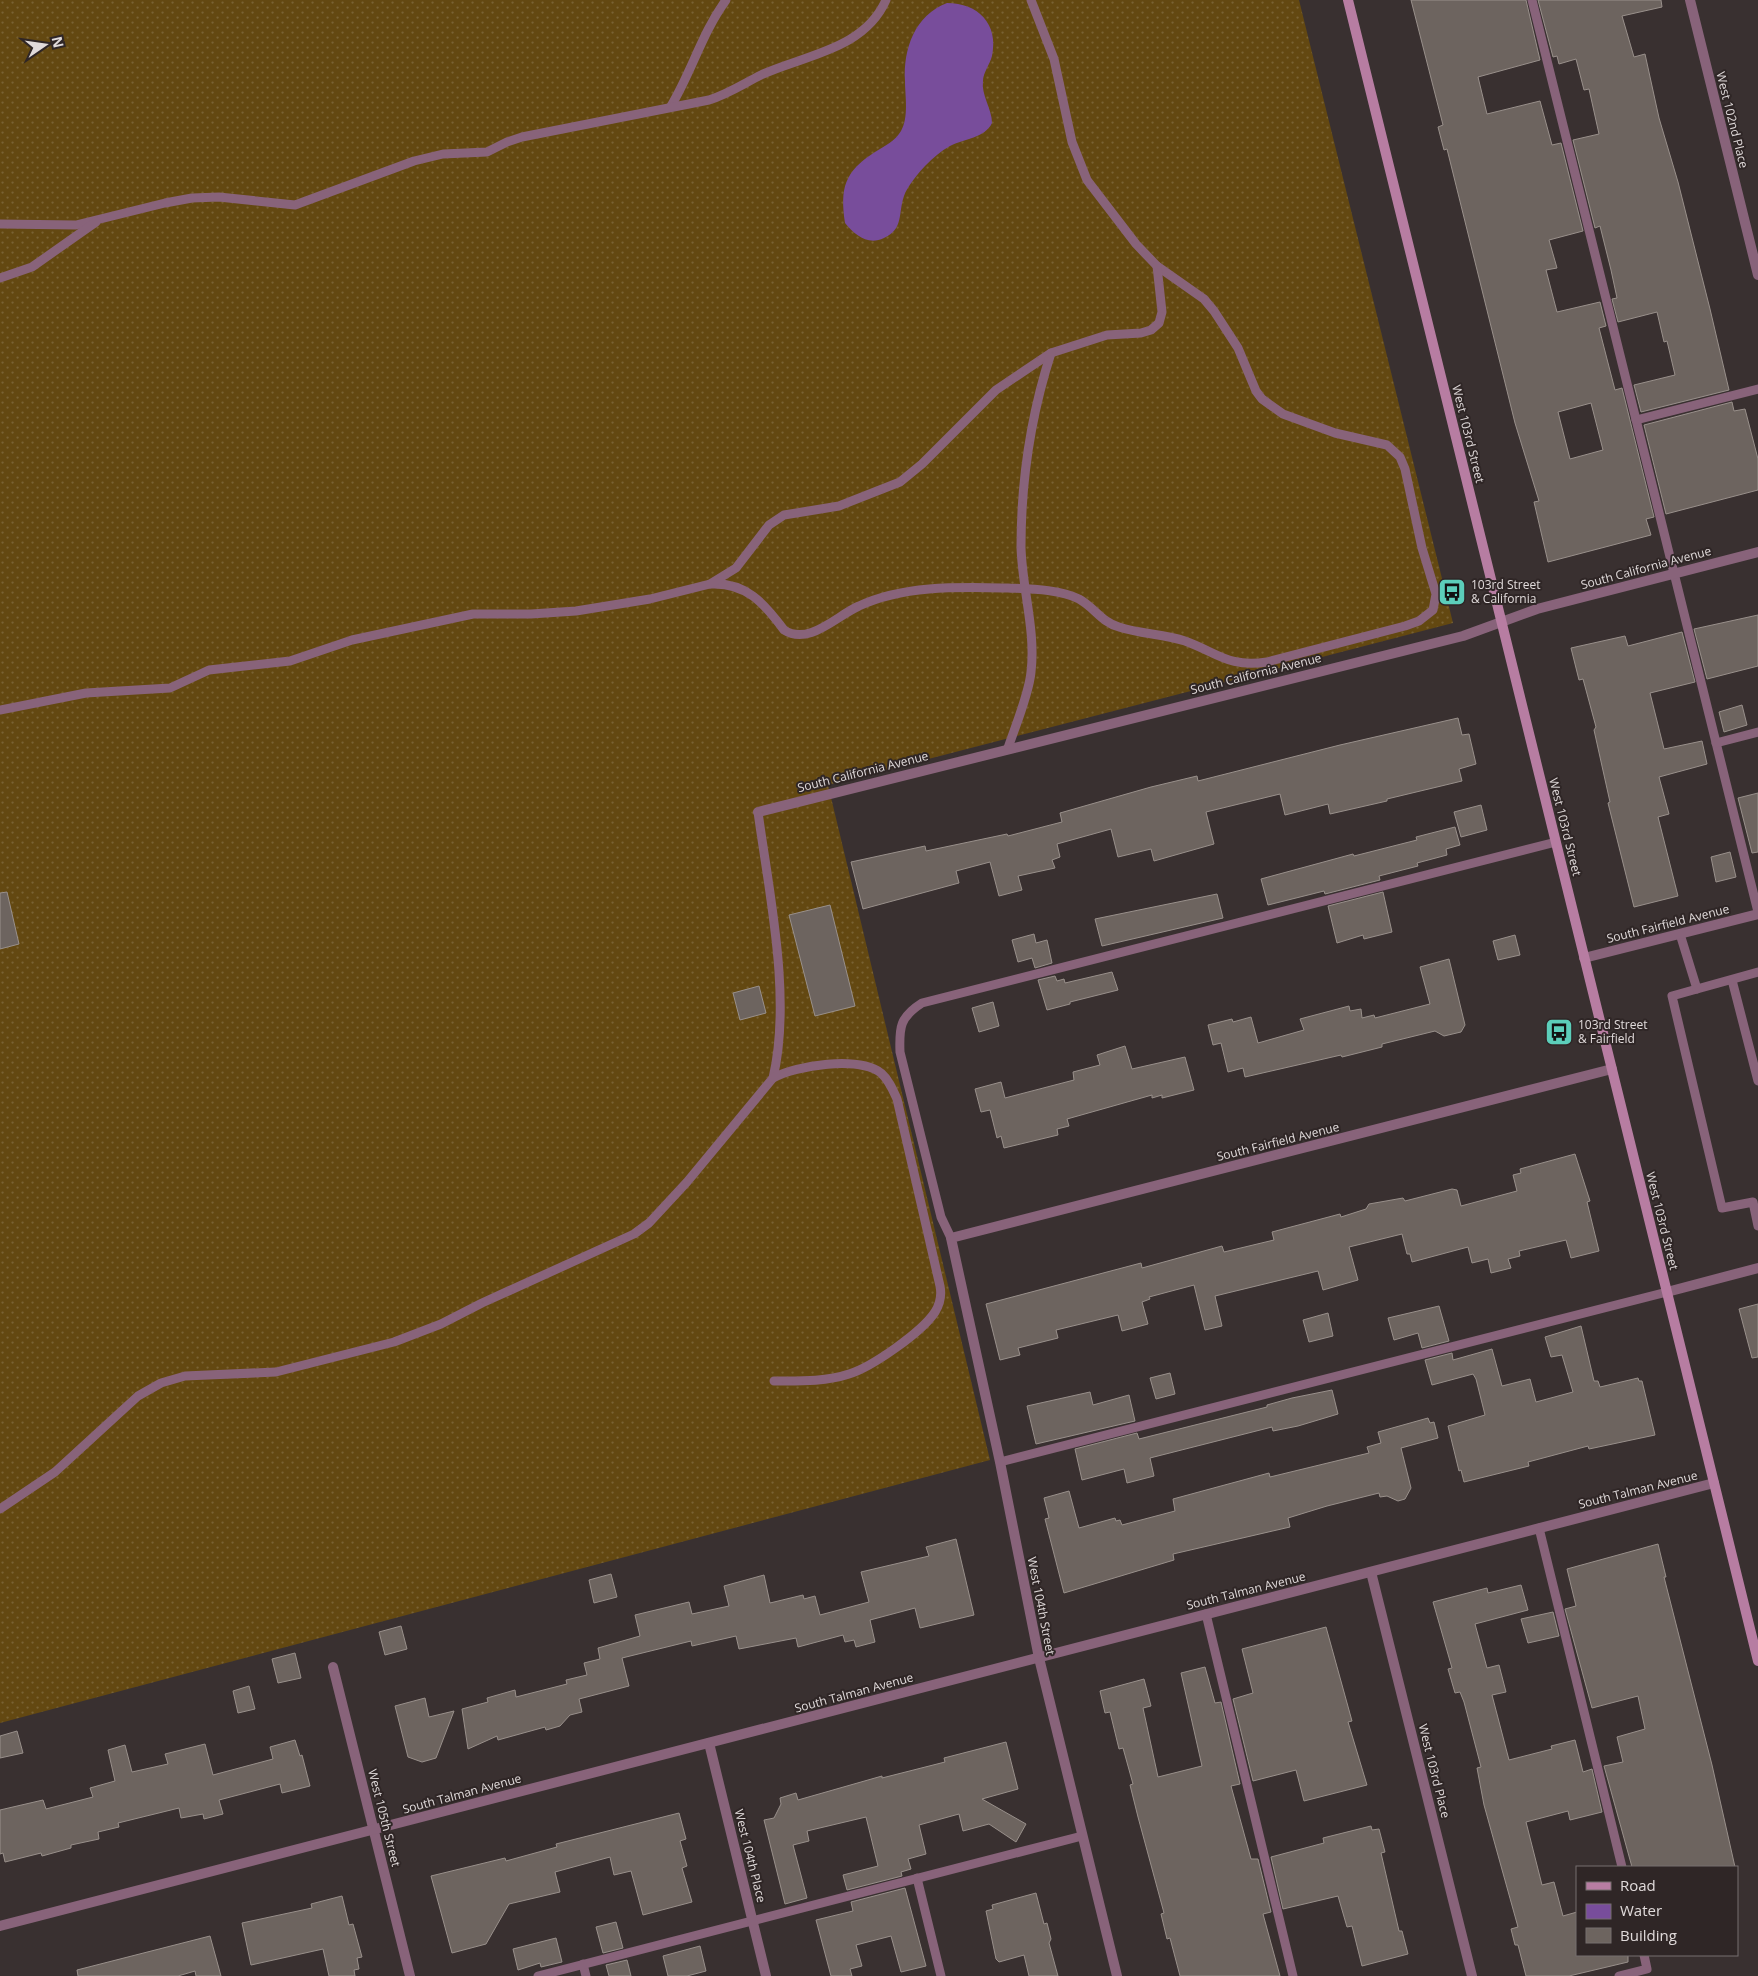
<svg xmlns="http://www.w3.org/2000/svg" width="1758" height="1976" font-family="'Open Sans',sans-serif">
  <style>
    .grass { fill: url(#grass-dots) }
    .water { fill: #784d9b }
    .building { fill: #6d645f; stroke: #99908b; fill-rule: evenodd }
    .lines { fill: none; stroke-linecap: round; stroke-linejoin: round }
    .service { stroke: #88637a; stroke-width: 9 }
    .minor { stroke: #88637a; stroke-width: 10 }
    .secondary { stroke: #b77da2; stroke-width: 10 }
    .labels { text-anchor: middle; stroke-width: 4; stroke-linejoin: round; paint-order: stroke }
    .street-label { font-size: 12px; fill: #e0dada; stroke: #2f2626 }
    .poi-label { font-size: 12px; fill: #e0dada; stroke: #2f2626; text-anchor: start }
  </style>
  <defs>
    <pattern id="grass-dots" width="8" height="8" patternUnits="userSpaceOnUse" patternTransform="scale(1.25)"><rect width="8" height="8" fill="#634811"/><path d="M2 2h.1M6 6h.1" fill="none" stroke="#796233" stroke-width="1.8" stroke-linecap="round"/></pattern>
  </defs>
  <rect width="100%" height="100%" fill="#393030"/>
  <!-- grass -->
  <path class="grass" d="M0,0H1299L1453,623L828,785L990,1460L0,1723Z"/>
  <!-- water -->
  <path class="water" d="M947,3C978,3 999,24 992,56C990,64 983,73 983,81C981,95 992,109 992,123C985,138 964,139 950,146C941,151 933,158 926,165C919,172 907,187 904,196C898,213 904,229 884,238C868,246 855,235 845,223C840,188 844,172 875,152C885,146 895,141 901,131C909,117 905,96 905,81C903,49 915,15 947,3Z"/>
  <!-- building -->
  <g class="building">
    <path d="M1411,0H1526L1540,60L1478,77L1487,114L1540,101L1552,145L1561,143L1583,231L1549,240L1557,268L1546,270L1557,312L1600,302L1606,326L1599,328L1615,390L1622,388L1654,517L1646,519L1651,535L1548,562L1534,502L1539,501L1515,423L1447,149L1444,150L1438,127L1443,125ZM1591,403L1603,450L1570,459L1558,412Z"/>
    <path d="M1538,0H1661L1662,7L1622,16L1634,57L1645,54L1659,118L1678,182L1710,309L1729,390L1641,412L1634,385L1675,375L1667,341L1664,342L1657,312L1618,322L1612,299L1617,298L1611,270L1600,226L1595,228L1573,140L1599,134L1589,89L1584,90L1576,59L1559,64L1557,56L1553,57Z"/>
    <path d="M1732,402L1734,411L1745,409L1758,459V490L1666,514L1644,425Z"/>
    <path d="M1758,615V666L1707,679L1694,629Z"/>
    <path d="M1682,632L1695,682L1650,693L1664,749L1702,741L1707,764L1659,777L1669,814L1658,817L1678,896L1634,907L1608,803L1610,802L1594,730L1596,727L1583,679L1579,680L1571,648L1625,636L1628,646Z"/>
    <path d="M1742,705L1747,725L1724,732L1719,712Z"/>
    <path d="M1458,718L1462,735L1469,734L1476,764L1459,769L1462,781L1387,799V801L1330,814L1328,804L1285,815L1280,794L1206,812L1214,844L1154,861L1151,849L1118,857L1111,829L1057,844L1060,857L1052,860L1055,868L1018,876L1022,890L999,896L990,862L956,871L959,883L863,909L851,862L925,846L926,851L1007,834L1008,836L1062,822L1060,813L1151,787L1197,776L1198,781L1340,745Z"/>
    <path d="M1758,793V852L1752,853L1738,798Z"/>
    <path d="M1481,805L1487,830L1461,837L1454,812Z"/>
    <path d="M1455,827L1460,845L1446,849L1447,855L1417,863L1418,866L1379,876L1380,880L1325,894L1324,891L1268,905L1261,879L1353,854L1354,856L1417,840L1416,837Z"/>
    <path d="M1730,852L1736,877L1716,882L1711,857Z"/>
    <path d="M7,892L19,944L0,949V893Z"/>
    <path d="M1383,892L1392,932L1364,939L1363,935L1337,943L1328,906Z"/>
    <path d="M1217,894L1223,918L1102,946L1095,919Z"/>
    <path d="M830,905L855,1006L815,1016L789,915Z"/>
    <path d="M1034,934L1036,943L1047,940L1052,963L1035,968L1032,958L1018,962L1012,940Z"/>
    <path d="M1515,935L1520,955L1498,960L1493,941Z"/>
    <path d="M1449,959L1465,1025L1461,1032L1444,1036L1435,1031L1382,1044V1047L1342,1057L1341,1055L1245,1077L1243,1068L1228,1072L1221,1043L1213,1045L1208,1025L1232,1019L1233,1022L1251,1017L1258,1043L1304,1030L1300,1019L1349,1006L1350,1011L1361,1009L1362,1018L1374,1015L1375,1018L1430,1004L1420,967Z"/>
    <path d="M1112,972L1118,990L1070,1002V1004L1047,1010L1038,980L1055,976L1057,981L1064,979L1065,983Z"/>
    <path d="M759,986L766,1013L740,1020L733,993Z"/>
    <path d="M993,1002L999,1026L979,1032L972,1008Z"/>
    <path d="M1125,1046L1132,1069L1185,1057L1194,1090L1162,1098V1095L1152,1098V1095L1067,1119L1069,1126L1057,1129L1058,1135L1004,1148L1001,1136L997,1138L990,1110L981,1112L975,1089L1001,1082L1005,1098L1074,1080L1073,1072L1100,1065L1097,1055Z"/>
    <path d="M1575,1154L1590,1201L1587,1202L1599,1251L1571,1258L1566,1240L1519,1251L1520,1256L1508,1259L1511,1268L1491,1273L1488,1259L1472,1263L1468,1247L1412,1262L1410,1254H1407L1402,1234L1349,1247L1358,1280L1323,1290L1318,1271L1215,1296L1222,1326L1205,1330L1194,1285L1149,1297L1150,1299L1142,1302L1148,1324L1122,1331L1118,1315L1056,1330L1058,1338L1018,1348L1020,1355L1000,1360L986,1304L1141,1263L1142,1268L1222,1246L1224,1252L1274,1240L1272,1232L1340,1214L1341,1217L1366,1209L1369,1204L1403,1198L1405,1201L1452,1189L1457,1190L1461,1206L1517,1191L1513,1175L1521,1173L1520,1169Z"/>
    <path d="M1758,1304V1357L1752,1358L1739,1309Z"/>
    <path d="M1439,1306L1449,1341L1422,1348L1418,1333L1394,1340L1388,1318Z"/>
    <path d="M1328,1313L1333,1336L1309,1342L1303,1320Z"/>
    <path d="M1581,1326L1594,1381H1598L1600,1387L1638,1378L1639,1381H1642L1655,1435L1589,1449L1588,1446L1528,1462L1529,1466L1464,1482L1461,1470L1459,1471L1448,1426L1485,1415L1476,1379L1473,1374L1432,1385L1425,1360L1452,1353L1453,1360L1492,1349L1502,1386L1530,1379L1536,1402L1573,1392L1562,1355L1551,1357L1545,1337Z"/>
    <path d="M1170,1373L1175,1394L1156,1399L1150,1378Z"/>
    <path d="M1332,1390L1338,1414L1298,1426L1273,1431L1272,1427L1150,1458L1154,1476L1127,1483L1124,1469L1082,1480L1075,1449L1137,1433L1139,1439L1267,1407V1405L1292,1398Z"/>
    <path d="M1090,1392L1093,1405L1129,1395L1135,1421L1036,1444L1027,1406Z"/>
    <path d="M1428,1418L1430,1423L1434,1422L1438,1438L1401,1448L1411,1488L1405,1499L1398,1501L1387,1496L1380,1497L1379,1493L1327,1506L1288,1518L1290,1527L1173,1554L1174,1560L1064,1593L1045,1519L1049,1518L1044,1498L1069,1491L1079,1528L1115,1518L1116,1521L1120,1520L1122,1525L1175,1511L1173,1499L1269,1473L1270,1477L1369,1453L1367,1447L1381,1443L1378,1432Z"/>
    <path d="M956,1539L974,1615L920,1628L915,1608L870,1620L875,1642L856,1647L854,1640L845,1642L843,1635L798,1647L796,1638L739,1649L736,1636L692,1646L691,1641L622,1658L629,1686L579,1699L582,1712L570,1715L560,1726L546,1730L545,1727L498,1740L497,1736L468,1749L462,1709L488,1702L487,1698L515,1690L516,1697L567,1684L566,1680L587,1675L584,1663L600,1659L598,1648L640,1636L635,1615L689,1602L692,1614L729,1606L724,1586L764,1575L770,1603L803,1595L804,1599L815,1596L820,1615L869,1602L861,1572L929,1556L926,1547Z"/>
    <path d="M1658,1544L1666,1577H1664L1712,1765L1735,1867H1632L1604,1766L1623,1762L1617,1737L1645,1729L1638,1696L1592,1708L1565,1609L1576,1606L1567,1569Z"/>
    <path d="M611,1574L617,1597L594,1603L589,1580Z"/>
    <path d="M1521,1585L1528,1610L1475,1624L1487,1668L1499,1665L1506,1692L1492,1695L1509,1760L1552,1749L1551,1746L1575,1740L1583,1772L1592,1769L1602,1812L1570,1820L1568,1811L1526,1822L1542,1885L1554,1882L1563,1916L1577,1912V1955H1628V1962L1569,1976H1526L1518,1945H1515L1511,1929L1518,1927L1484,1805L1477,1768L1481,1767L1464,1702L1460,1692L1455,1693L1448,1669L1452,1668L1433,1602L1487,1588L1488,1593Z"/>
    <path d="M1553,1612L1559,1636L1528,1643L1521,1619Z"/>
    <path d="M401,1626L407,1649L385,1655L379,1632Z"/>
    <path d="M1326,1627L1352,1721L1348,1722L1367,1785L1304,1801L1296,1770L1253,1781L1233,1699L1253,1693L1242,1649Z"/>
    <path d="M295,1653L301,1678L278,1683L272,1659Z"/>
    <path d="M1205,1667L1215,1703L1221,1702L1240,1784L1231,1786L1251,1859H1258L1271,1912L1263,1914L1280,1976H1180L1170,1938L1167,1939L1161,1914L1164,1913L1138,1817L1130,1785L1133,1784L1123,1748L1119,1749L1110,1712L1105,1713L1100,1691L1144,1679L1151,1706L1143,1708L1158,1777L1202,1766L1181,1673Z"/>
    <path d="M249,1686L255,1709L238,1713L233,1691Z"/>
    <path d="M425,1698L429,1717L454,1711L436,1758L422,1762L408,1757L395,1706Z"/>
    <path d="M17,1731L23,1753L0,1758V1736Z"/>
    <path d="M295,1740L300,1756L302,1755L310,1786L282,1793L280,1784L219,1800L223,1814L204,1819L203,1814L181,1818L179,1808L118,1823L119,1827L98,1832L99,1839L71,1845V1848L42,1856L41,1853L5,1862L3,1853L0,1854V1810L43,1800L46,1809L93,1797L90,1788L115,1781L108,1750L125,1745L132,1772L168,1764L165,1754L205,1744L213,1775L273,1759L270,1747Z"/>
    <path d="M1006,1742L1018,1789L982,1799L1026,1824L1016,1842L989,1824L963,1831L959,1814L919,1825L926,1854L908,1859L911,1869L901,1872L902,1876L847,1890L843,1875L878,1866L866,1817L807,1831L809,1841L793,1845L807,1898L785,1904L764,1820L774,1818L781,1804L780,1798L796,1793L798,1800L882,1776V1778L945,1762L944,1758Z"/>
    <path d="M679,1813L686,1839L680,1841L687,1866L682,1868L692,1902L643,1915L631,1871L614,1875L610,1857L555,1872L560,1892L509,1904L486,1944L452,1953L431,1876L505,1858L506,1861L557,1847L556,1844Z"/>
    <path d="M1371,1826L1372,1830L1379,1829L1385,1852L1381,1853L1399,1931H1402L1408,1954L1362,1966L1352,1926L1347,1927L1338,1896L1283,1909L1271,1857L1324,1843L1323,1838Z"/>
    <path d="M905,1888L926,1966L901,1972L891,1936L856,1945L862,1966L850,1969L852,1976H831L816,1920L853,1911L851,1902Z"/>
    <path d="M1036,1893L1044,1924L1047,1923L1051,1939L1049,1943L1058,1976H1029L1024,1955L999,1962L996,1959L986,1911L993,1909L992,1905Z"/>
    <path d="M342,1896L349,1925L353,1924L362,1957L357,1958L359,1969L354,1970L355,1976H329L323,1949L251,1965L242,1923L312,1908L311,1904Z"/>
    <path d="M616,1922L623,1948L603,1953L596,1927Z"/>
    <path d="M210,1936L221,1976H196L195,1971L178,1976H78L77,1970Z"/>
    <path d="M556,1938L562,1962L541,1967L540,1963L518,1970L513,1949Z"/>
    <path d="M700,1946L706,1971L687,1976H668L663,1956Z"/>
    <path d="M627,1960L631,1976H609L606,1965Z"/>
  </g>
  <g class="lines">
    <!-- service -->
    <g class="service">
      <path d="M1532,0L1758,912"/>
      <path d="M671,106C692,71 702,33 726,0"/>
      <path d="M0,224L76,225L165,203L192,198L219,197L295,205L414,161L443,154L487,152L507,142L522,137L709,100C728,94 743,84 761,75C804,55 864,50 886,0"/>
      <path d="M0,278L32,267L96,222"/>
      <path d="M1636,420L1758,389"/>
      <path d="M710,584C746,582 764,603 784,630C809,646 836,616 859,606C904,585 959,587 1008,588C1029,589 1059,589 1079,599C1094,607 1101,622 1119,627C1140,634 1164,634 1185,641C1218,653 1229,668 1267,662L1405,626L1419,621L1433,610L1436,594L1422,548L1405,469L1400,457L1387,445L1335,433L1283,414L1262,399L1256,391L1238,348L1214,311L1204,299L1157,266L1136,244L1087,180L1072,142L1054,59L1031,0"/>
      <path d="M0,710L86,693L170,688L209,670L290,661L352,640L473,614H531L576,611L650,599L710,584L736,568L769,525L784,515L839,506L900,482L922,464L996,390L1051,353L1107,335L1141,333L1151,330L1159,323L1162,312L1157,266"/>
      <path d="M1716,743L1758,732"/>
      <path d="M1008,748C1015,727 1029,694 1031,672C1036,631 1022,588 1021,547C1021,481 1031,415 1051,353"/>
      <path d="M758,812C769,893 792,998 773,1078"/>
      <path d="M1680,934L1697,989L1672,996L1722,1208L1753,1202L1758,1226"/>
      <path d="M1732,980L1758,1081"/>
      <path d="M1697,989L1758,972"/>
      <path d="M951,1238L941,1217L900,1052C899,1027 900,1017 922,1003L1556,842"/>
      <path d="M1000,1462L1667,1292"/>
      <path d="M0,1509L55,1472L138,1396L161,1383L185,1376L276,1372L394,1342L441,1324L482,1303L634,1234L649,1223L687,1182L773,1078C797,1065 858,1056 881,1073C889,1080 893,1090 897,1099L940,1286C942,1296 940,1304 935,1312C922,1332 872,1367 849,1374C825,1382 799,1381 774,1381"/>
      <path d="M1539,1528L1622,1867"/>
      <path d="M1206,1614L1293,1976"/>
      <path d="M917,1878L941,1976"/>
      <path d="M583,1964L586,1976"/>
      <path d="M538,1976L1082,1836"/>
      <path d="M1619,1976L1647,1969L1644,1955"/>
    </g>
    <!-- minor -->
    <g class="minor">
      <path d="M1690,0L1758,275"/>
      <path d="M758,812L1463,636L1537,609L1758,552"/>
      <path d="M1584,958L1758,914"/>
      <path d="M1667,1292L1758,1268"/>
      <path d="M1371,1572L1472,1976"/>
      <path d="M333,1667L410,1976"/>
      <path d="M709,1743L766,1976"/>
      <path d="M0,1926L1714,1483"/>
      <path d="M1117,1976L1039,1658L1000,1462L951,1238L1612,1069"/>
    </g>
    <!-- secondary -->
    <path class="secondary" d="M1348,0L1758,1661"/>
  </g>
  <!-- icons -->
  <defs>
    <g id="bus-square" transform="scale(1.4375)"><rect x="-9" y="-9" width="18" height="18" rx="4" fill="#5cceba" stroke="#2f2626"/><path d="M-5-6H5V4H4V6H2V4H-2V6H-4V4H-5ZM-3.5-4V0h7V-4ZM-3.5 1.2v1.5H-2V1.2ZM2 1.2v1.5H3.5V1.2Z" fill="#111"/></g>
  </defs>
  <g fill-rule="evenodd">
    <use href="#bus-square" x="1452" y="592"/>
    <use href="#bus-square" x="1559" y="1032"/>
  </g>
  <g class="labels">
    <!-- street labels -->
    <g class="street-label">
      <text transform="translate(1732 120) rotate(76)" y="4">West 102nd Place</text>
      <text transform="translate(1468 434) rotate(76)" y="4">West 103rd Street</text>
      <text transform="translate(1646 568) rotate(-15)" y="4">South California Avenue</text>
      <text transform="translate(1256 674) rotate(-14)" y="4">South California Avenue</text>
      <text transform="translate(863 772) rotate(-14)" y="4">South California Avenue</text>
      <text transform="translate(1565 827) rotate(76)" y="4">West 103rd Street</text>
      <text transform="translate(1668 924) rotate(-14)" y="4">South Fairfield Avenue</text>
      <text transform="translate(1278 1142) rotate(-14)" y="4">South Fairfield Avenue</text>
      <text transform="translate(1662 1221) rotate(76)" y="4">West 103rd Street</text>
      <text transform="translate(1638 1490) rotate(-14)" y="4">South Talman Avenue</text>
      <text transform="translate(1246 1591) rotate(-14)" y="4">South Talman Avenue</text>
      <text transform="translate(1041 1606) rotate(79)" y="4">West 104th Street</text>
      <text transform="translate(854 1693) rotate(-15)" y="4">South Talman Avenue</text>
      <text transform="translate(1434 1771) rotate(76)" y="4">West 103rd Place</text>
      <text transform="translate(462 1794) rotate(-15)" y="4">South Talman Avenue</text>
      <text transform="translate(384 1818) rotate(76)" y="4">West 105th Street</text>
      <text transform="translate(750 1856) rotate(76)" y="4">West 104th Place</text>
    </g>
    <!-- poi labels -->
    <g class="poi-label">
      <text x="1471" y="589">103rd Street<tspan x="1471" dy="14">&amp; California</tspan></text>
      <text x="1578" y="1029">103rd Street<tspan x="1578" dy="14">&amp; Fairfield</tspan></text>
    </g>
  </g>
  <!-- legend -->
  <rect x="1576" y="1866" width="162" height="90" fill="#2f2626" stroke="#766e6e"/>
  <rect x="1586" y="1882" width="25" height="8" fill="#b77da2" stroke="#766e6e"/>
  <text x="1620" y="1891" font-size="15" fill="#e0dada">Road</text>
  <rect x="1586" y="1904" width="25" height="15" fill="#784d9b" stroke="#766e6e"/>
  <text x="1620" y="1916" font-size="15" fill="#e0dada">Water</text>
  <rect x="1586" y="1928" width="25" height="15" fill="#6d645f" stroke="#766e6e"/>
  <text x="1620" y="1941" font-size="15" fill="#e0dada">Building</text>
  <!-- north arrow -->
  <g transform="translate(45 45) rotate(77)" stroke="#2f2626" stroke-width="4" paint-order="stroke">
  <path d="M0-4L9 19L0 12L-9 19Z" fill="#e0dada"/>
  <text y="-8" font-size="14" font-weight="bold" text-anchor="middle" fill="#e0dada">N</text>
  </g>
</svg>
